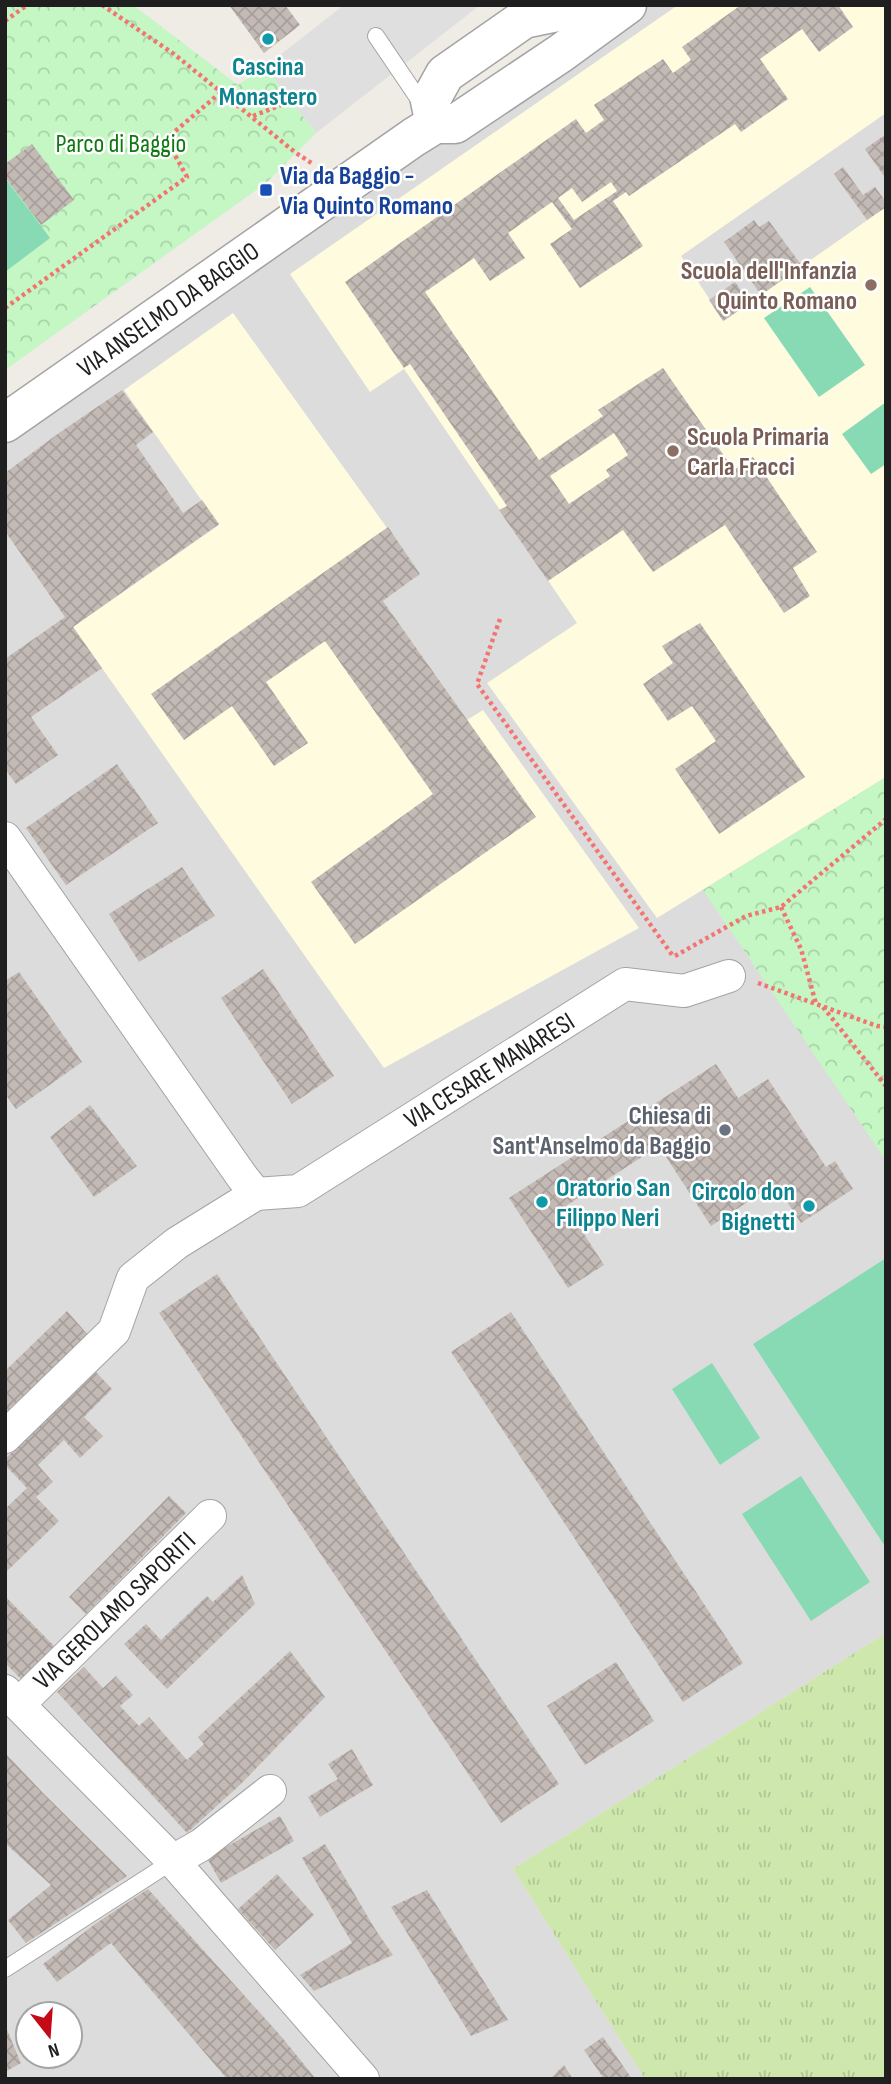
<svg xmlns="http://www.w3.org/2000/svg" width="891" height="2084" font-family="'Sofia Sans Condensed',sans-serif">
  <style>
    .residential { fill: #dddcdc; fill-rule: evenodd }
    .education { fill: #fefbdf }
    .grass { fill: url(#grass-tufts) }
    .park { fill: url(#park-crowns) }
    .pitch { fill: #87dab4 }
    .parking { fill: #dfdfdf }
    .building { fill: url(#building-cross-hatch); fill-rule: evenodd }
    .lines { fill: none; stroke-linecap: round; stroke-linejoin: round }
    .service-casing { stroke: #a3a3a3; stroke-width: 18 }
    .minor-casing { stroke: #a3a3a3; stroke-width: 34 }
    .tertiary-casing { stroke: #a3a3a3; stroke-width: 41 }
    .path { stroke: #f37572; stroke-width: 4.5; stroke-dasharray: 3.5 3.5; stroke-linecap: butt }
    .service { stroke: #fff; stroke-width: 16 }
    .minor { stroke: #fff; stroke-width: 32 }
    .tertiary { stroke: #fff; stroke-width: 38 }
    .culture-dot { fill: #0f9aa8; stroke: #fff; stroke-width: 2.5 }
    .transit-dot { fill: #1a4fb4; stroke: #fff; stroke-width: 2.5 }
    .education-dot { fill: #8d6e63; stroke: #fff; stroke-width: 2.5 }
    .worship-dot { fill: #6b7280; stroke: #fff; stroke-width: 2.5 }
    .labels { text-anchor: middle; stroke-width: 5; stroke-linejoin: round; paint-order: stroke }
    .culture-label { font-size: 26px; font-weight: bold; fill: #0d838f; stroke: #fff }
    .park-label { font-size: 26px; fill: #107911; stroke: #fff }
    .transit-label { font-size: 26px; font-weight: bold; fill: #164399; stroke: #fff; text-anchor: start }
    .education-label { font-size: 26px; font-weight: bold; fill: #785e54; stroke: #fff; text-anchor: end }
    .street-label { font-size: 26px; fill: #1f1f1f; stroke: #fff }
    .worship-label { font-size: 26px; font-weight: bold; fill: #5b616d; stroke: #fff; text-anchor: end }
  </style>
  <defs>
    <pattern id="grass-tufts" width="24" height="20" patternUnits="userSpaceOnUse" patternTransform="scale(1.75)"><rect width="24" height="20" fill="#cee7ad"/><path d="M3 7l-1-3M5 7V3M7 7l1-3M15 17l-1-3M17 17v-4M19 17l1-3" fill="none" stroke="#b0c694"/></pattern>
    <pattern id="park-crowns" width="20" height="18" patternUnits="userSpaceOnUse" patternTransform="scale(1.75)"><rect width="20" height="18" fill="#c4f7c4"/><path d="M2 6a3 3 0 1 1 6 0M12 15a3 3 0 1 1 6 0" fill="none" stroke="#a8d3a8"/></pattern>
    <pattern id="building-cross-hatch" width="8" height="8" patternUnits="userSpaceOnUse" patternTransform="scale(1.75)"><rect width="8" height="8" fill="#c3bab5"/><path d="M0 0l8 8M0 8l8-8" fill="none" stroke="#a79f9b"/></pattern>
  </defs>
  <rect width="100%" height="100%" fill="#efebe5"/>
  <!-- residential -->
  <path class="residential" d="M625,5H886V1633L513,1869L645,2079H5V426ZM28,2014H70V2056H28Z"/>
  <!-- education -->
  <g class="education">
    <path d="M678,5H886V113L681,256L724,321L886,207V777L657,918L487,683L577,623L404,369L370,392L290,274Z"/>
    <path d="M233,313L420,574L383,601L467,720L483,710L639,928L384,1068L73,627L219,525L124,390Z"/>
  </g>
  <!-- grass -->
  <path class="grass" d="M886,1633V2079H645L513,1869Z"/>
  <!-- park -->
  <g class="park">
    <path d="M5,5H133L238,85L265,67L316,133L266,183L5,370Z"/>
    <path d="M886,777V1161L703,890Z"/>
  </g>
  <!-- pitch -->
  <g class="pitch">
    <path d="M5,178L50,238L5,272Z"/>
    <path d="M810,287L865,365L819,397L764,318Z"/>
    <path d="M886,402V464L871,474L842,434Z"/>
    <path d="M886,1258V1548L753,1344Z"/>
    <path d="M712,1363L760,1438L720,1465L672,1389Z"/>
    <path d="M801,1476L870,1582L811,1621L742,1514Z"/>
  </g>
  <!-- parking -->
  <path class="parking" d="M344,5H480L316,133L265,67Z"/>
  <!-- building -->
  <g class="building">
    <path d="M229,5H285L300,25L264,53Z"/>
    <path d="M741,5H838L853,27L819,52L802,29L760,59L788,99L741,132L735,124L629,196L626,192L613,201L643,246L580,288L550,244L572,229L552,202L508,233L525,258L490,281L474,258L425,292L539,460L603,416L598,410L663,368L734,470L753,457L817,552L793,568L810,596L784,613L725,525L653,572L623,530L548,581L499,510L507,506L410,364L404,368L345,282L576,119L586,133L604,120L594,105L663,59L673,73L691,60L682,47ZM611,182L617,191L574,220L558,198L572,188L582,202ZM614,433L628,455L606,470L610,476L569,504L550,476Z"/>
    <path d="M886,134V179L865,149Z"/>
    <path d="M32,144L74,200L41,225L5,177V164Z"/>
    <path d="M843,167L863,195L875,187L886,202V207L867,220L834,174Z"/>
    <path d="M754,220L759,227L769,221L802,266L761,295L724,242Z"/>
    <path d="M735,282L750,303L723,321L709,300Z"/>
    <path d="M122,390L153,432L136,445L183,513L202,500L219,524L73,627L102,668L31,717L58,755L16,784L5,769V659L65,617L5,531V473L59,433Z"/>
    <path d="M388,527L420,574L383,601L536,817L355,944L311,882L433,794L325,641L266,682L308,743L274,766L232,706L184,740L151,694Z"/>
    <path d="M700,623L805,777L719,834L675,769L716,741L692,706L668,721L643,684L673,663L662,646Z"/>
    <path d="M117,764L158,823L66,885L26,828Z"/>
    <path d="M182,867L215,916L139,962L109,914Z"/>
    <path d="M263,969L334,1076L292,1104L221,998Z"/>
    <path d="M19,972L82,1062L16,1109L5,1094V981Z"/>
    <path d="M716,1064L738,1098L768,1079L826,1167L835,1161L853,1189L801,1223L775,1184L711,1226L659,1146L566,1206L604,1265L568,1288L509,1198Z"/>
    <path d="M90,1105L137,1166L94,1197L50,1137Z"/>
    <path d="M217,1274L559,1784L501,1823L159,1313Z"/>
    <path d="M67,1311L88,1335L5,1413V1371Z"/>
    <path d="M511,1312L743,1663L683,1702L451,1352Z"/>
    <path d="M96,1372L112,1389L84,1417L103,1436L80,1458L64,1440L38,1465L53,1482L36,1497L59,1521L5,1573V1509L27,1488L5,1465V1459Z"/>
    <path d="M169,1496L186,1513L86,1614L69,1597Z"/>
    <path d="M242,1575L255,1604L167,1689L124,1644L146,1624L161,1640L207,1596L213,1602Z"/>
    <path d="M5,1596L56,1648L22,1680L5,1663Z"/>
    <path d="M290,1651L325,1697L241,1784L187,1833L57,1692L84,1667L103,1688L116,1676L133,1695L120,1706L139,1726L149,1717L187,1760L204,1744L198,1737Z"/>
    <path d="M616,1662L654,1721L585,1765L547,1706Z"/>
    <path d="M352,1749L373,1785L320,1817L308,1797L338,1779L328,1764Z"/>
    <path d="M5,1753L45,1795L127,1876L26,1943L8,1920L51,1885L5,1843V1834L8,1829L5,1826Z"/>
    <path d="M280,1816L294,1841L221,1883L207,1858Z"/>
    <path d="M325,1844L375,1929L393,1955L314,1991L300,1975L352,1943L302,1858Z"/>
    <path d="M277,1874L314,1915L275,1950L238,1909Z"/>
    <path d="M148,1889L280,2035L316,2079H227L111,1943L57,1982L43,1964L95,1924Z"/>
    <path d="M427,1890L508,2020L471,2036L391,1907Z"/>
    <path d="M5,2025L21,2063L5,2072Z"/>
    <path d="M603,2037L632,2079H604L584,2050Z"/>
    <path d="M564,2065L573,2079H550Z"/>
  </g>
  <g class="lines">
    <!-- service casing -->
    <g class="service-casing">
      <g id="service">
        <path d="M376,36L424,107"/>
        <path d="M5,1969L173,1861"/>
      </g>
    </g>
    <!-- minor casing -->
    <g class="minor-casing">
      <g id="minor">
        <path d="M5,838L243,1178L256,1194"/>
        <path d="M5,1437L114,1331L133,1278L177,1243L256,1194L298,1191L625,984L684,991L729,976"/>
        <path d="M5,1691L173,1861L363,2079"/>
        <path d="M19,1704L210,1516"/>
        <path d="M173,1861L201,1845L270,1791"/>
      </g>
    </g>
    <!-- tertiary casing -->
    <g class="tertiary-casing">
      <g id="tertiary">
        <path d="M435,124L430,101L445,74L524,19L592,5"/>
        <path d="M5,423L414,137L435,124H455L561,53L627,5"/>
      </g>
    </g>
    <!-- path -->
    <g class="path">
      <path d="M102,5L174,54L296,153L313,164"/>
      <path d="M5,21L27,5"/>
      <path d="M253,116L291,101"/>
      <path d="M5,308L187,177L166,139L221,92"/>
      <path d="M500,619L477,684L673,956"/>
      <path d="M781,907L801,949L816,1004"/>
      <path d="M675,956L746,916L781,907L886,819"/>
      <path d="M758,983L877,1026L886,1027"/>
      <path d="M823,1007L886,1086"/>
    </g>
    <!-- service -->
    <use href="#service" class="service"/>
    <!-- minor -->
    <use href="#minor" class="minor"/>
    <!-- tertiary -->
    <use href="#tertiary" class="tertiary"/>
  </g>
  <!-- markers -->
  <g class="culture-dot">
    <circle cx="268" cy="39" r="7"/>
    <circle cx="542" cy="1202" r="7"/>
    <circle cx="809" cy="1206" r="7"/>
  </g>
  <rect class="transit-dot" x="259" y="183" width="14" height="14" rx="3.5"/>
  <g class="education-dot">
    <circle cx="871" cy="285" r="7"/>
    <circle cx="673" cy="451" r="7"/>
  </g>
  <circle class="worship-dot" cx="725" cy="1130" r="7"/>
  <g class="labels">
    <!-- culture labels -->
    <g class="culture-label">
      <text x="268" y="75">Cascina<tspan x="268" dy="30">Monastero</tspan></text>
      <text x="556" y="1196" text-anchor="start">Oratorio San<tspan x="556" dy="30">Filippo Neri</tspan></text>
      <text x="795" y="1200" text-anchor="end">Circolo don<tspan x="795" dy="30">Bignetti</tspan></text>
    </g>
    <!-- park labels -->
    <g class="park-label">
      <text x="121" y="152">Parco di Baggio</text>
    </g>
    <!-- transit labels -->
    <g class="transit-label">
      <text x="280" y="184">Via da Baggio -<tspan x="280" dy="30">Via Quinto Romano</tspan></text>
    </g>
    <!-- education labels -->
    <g class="education-label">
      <text x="857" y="279">Scuola dell'Infanzia<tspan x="857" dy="30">Quinto Romano</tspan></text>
      <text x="687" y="445" text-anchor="start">Scuola Primaria<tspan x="687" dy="30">Carla Fracci</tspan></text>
    </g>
    <!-- street labels -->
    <g class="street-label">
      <text transform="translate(168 309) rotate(-35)" y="9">VIA ANSELMO DA BAGGIO</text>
      <text transform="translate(489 1070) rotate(-32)" y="9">VIA CESARE MANARESI</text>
      <text transform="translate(114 1610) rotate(-44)" y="9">VIA GEROLAMO SAPORITI</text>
    </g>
    <!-- worship labels -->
    <g class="worship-label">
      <text x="711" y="1124">Chiesa di<tspan x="711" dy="30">Sant'Anselmo da Baggio</tspan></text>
    </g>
  </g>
  <!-- border -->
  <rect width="891" height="2084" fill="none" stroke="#1f1f1f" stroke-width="14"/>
  <!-- north arrow -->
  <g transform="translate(49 2035) rotate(163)"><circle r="33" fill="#ffffff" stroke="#a5a5a5" stroke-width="2"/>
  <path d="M0-5L12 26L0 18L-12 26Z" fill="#c40917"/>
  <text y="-10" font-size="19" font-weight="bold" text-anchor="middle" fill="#1f1f1f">N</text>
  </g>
</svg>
